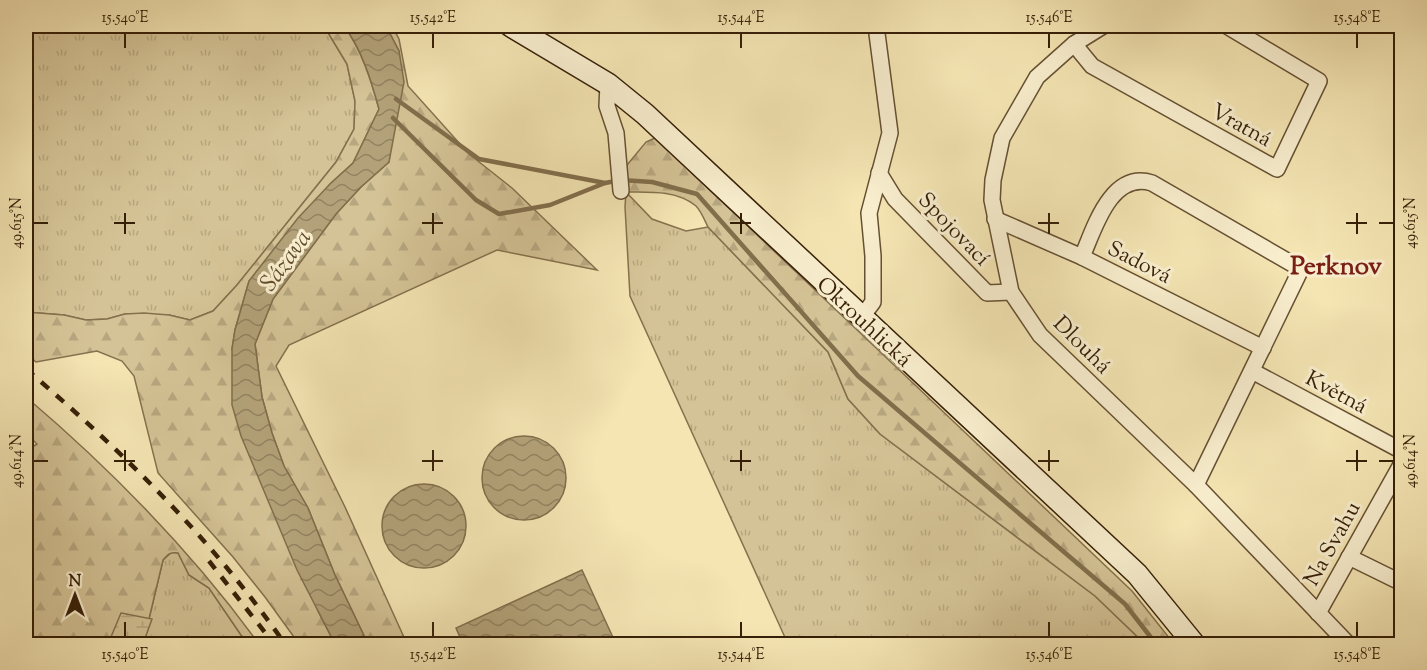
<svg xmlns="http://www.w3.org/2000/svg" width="1427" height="670" font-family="'Sorts Mill Goudy',serif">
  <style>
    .grass { fill: url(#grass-tufts); stroke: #85714e; stroke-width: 1.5 }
    .forest { fill: url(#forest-firs); stroke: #85714e; stroke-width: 1.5 }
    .wetland { fill: url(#wetland-marsh); stroke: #85714e; stroke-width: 1.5 }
    .water { fill: url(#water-waves); stroke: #816e4b; stroke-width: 1.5 }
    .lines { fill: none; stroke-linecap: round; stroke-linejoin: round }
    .stream { stroke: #816e4b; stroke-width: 4.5 }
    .minor-casing { stroke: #665032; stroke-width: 18 }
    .secondary-casing { stroke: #361f07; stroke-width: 24 }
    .minor { stroke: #f8eece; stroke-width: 15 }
    .secondary { stroke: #f8eece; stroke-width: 21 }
    .rail { stroke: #361f07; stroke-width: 4.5; stroke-dasharray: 10 10; stroke-linecap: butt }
    .ticks { fill: none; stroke: #361f07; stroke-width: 2 }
    .labels { text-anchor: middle; stroke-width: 6; stroke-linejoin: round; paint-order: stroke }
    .street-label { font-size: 22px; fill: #361f07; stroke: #f8eece }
    .water-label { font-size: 24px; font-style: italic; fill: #624d2f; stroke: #f8eece }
    .quarter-label { font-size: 26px; font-weight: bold; fill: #7a1f14; stroke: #f8eece }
    .neatline { fill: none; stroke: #361f07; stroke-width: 2 }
    .ticks-label { font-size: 15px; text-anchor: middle; fill: #361f07 }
  </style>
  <defs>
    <pattern id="grass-tufts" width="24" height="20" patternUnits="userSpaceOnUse" patternTransform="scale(1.5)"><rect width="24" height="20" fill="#d4c396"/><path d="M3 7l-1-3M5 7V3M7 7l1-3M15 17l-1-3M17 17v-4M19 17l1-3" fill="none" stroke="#b7a780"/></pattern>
    <pattern id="forest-firs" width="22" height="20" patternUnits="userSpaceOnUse" patternTransform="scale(1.5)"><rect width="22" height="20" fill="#d4c396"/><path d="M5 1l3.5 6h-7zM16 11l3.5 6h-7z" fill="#b7a780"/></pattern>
    <pattern id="wetland-marsh" width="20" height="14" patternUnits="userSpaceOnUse" patternTransform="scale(1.5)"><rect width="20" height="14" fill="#d4c396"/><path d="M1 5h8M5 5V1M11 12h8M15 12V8" fill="none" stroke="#b7a780"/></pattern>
    <pattern id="water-waves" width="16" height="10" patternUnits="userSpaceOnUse" patternTransform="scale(1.5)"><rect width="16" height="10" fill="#b3a279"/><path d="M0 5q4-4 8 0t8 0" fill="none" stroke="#928361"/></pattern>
  </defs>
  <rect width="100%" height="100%" fill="#f4e5b3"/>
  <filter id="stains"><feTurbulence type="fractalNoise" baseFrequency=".00333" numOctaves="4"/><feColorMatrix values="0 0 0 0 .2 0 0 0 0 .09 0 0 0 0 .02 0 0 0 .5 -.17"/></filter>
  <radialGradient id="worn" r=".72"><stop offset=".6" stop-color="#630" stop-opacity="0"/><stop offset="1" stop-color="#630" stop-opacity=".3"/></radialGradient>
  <!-- grass -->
  <g class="grass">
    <path d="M26,26H324L347,64L355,101L354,129L336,162L237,285L213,311L190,320L169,315L125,314L107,319L86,320L64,315L26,312Z"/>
    <path d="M626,192L652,219L686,231L708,227L828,352L848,399L880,434L1095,596L1145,644H788L630,296L625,207Z"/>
    <path d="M172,552L178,553L189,575L209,588L241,635L250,644H143L163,560Z"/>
  </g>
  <!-- forest -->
  <g class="forest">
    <path d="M324,26H344C362,50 371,80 379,109L353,163L330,184L249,281L235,330L232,349L318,611L335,644H299L265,597L233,557L158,473L134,376L122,361L97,351L36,362L26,353V312L64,315L86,320L107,319L125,314L144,313L169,315L190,320L213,311L237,285L336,162L354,129L355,101L347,64Z"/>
    <path d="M386,26H392L399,39L408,86L469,154L512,188L597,270L497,250L289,345L276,366L345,507L407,644H368L335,575L308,508L284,466L272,433L262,397L255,344L273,299L336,214L361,187L389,162L399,51Z"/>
    <path d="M655,138L1132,591L1174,644H1145L1095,596L880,434L848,399L828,352L708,227C705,221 701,211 696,206C677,190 649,192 626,192L627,165L646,142Z"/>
    <path d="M26,397C113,471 192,552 259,644H250L241,635L209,588L189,575L178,553C170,552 168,554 163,560L143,644H26V451L37,444L26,433Z"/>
  </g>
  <!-- wetland -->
  <path class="wetland" d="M121,613L152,619L143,644H108Z"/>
  <!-- water -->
  <g class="water">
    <path d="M344,26H386L399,51L404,82L389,162L361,187L336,214L273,299L255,344L262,397L272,433L284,466L308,508L335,575L368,644H335L297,570L241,436L232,405V349L235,330L249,281L298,218L330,184L353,163L379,109C371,80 362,50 344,26Z"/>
    <circle cx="524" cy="478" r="42"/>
    <circle cx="424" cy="526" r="42"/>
    <path d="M582,570L616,644H463L456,628Z"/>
  </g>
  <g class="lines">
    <!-- stream -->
    <g class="stream">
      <path d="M396,99L479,159L605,183"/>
      <path d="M393,118L476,200L499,214L550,205L605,183L621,180L652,182L697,194L858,376L1125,604L1156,644"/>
    </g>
    <!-- minor casing -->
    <g class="minor-casing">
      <g id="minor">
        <path d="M1103,26L1074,44L1037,77L1002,138L993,180L992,200L1011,292L1040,335L1196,485L1348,644"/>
        <path d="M1074,44L1092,66L1277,169L1319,81L1227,26"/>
        <path d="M608,84L607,106L616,133L621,191"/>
        <path d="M879,173L895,199L987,293L1011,292"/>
        <path d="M995,219L1082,257L1263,348"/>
        <path d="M1082,257C1094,229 1111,170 1152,183L1301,269L1196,485"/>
        <path d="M861,318L873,302V256L869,213L890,133L876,26"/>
        <path d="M1252,371L1402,451"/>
        <path d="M1349,557L1402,583"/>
        <path d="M1318,613L1402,463"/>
      </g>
    </g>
    <!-- secondary casing -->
    <g class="secondary-casing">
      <path id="secondary" d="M511,26L608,84L645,114L1137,574L1194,644"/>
    </g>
    <!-- minor -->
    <use href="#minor" class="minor"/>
    <!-- secondary -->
    <use href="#secondary" class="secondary"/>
    <!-- rail -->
    <g class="rail">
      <path d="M26,369C122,451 212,539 285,644"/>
      <path d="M209,561L274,644"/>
    </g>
  </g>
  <!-- ticks -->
  <path class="ticks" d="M125,33V48M433,33V48M741,33V48M1049,33V48M1357,33V48M125,213V234M433,213V234M741,213V234M1049,213V234M1357,213V234M33,223H48M114,223H135M422,223H443M730,223H751M1038,223H1059M1346,223H1367M1379,223H1394M125,450V471M433,450V471M741,450V471M1049,450V471M1357,450V471M33,461H48M114,461H135M422,461H443M730,461H751M1038,461H1059M1346,461H1367M1379,461H1394M125,622V637M433,622V637M741,622V637M1049,622V637M1357,622V637"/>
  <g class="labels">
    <!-- street labels -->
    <g class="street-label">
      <text transform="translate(1242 124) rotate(29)" y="8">Vratná</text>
      <text transform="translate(955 228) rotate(46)" y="8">Spojovací</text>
      <text transform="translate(1140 261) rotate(27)" y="8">Sadová</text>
      <text transform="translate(865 321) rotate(43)" y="8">Okrouhlická</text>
      <text transform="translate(1083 344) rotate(45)" y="8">Dlouhá</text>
      <text transform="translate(1337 391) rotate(28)" y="8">Květná</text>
      <text transform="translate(1331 543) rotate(-61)" y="8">Na Svahu</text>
    </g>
    <!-- water labels -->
    <g class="water-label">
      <text transform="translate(285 260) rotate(-54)" y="8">Sázava</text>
    </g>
    <!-- quarter labels -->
    <g class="quarter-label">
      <text x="1336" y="274">Perknov</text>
    </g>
  </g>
  <!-- margin -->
  <rect width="1427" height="670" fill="none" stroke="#f4e5b3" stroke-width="66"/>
  <!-- north arrow -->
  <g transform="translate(75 595)" stroke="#f8eece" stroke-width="4.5" paint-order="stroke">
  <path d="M0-4.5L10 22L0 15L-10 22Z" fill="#361f07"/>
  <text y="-9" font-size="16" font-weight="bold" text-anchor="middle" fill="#361f07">N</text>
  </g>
  <rect x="33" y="33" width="1361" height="604" class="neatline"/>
  <g class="ticks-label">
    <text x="125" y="22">15.540°E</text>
    <text x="433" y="22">15.542°E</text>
    <text x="741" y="22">15.544°E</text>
    <text x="1049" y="22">15.546°E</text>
    <text x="1357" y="22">15.548°E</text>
    <text transform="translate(16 223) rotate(-90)" y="5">49.615°N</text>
    <text transform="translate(1410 223) rotate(-90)" y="5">49.615°N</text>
    <text transform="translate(16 461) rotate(-90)" y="5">49.614°N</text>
    <text transform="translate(1410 461) rotate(-90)" y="5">49.614°N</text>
    <text x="125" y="659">15.540°E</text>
    <text x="433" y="659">15.542°E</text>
    <text x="741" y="659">15.544°E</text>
    <text x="1049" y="659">15.546°E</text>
    <text x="1357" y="659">15.548°E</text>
  </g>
  <rect width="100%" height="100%" filter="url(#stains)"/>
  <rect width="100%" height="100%" fill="url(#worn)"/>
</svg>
